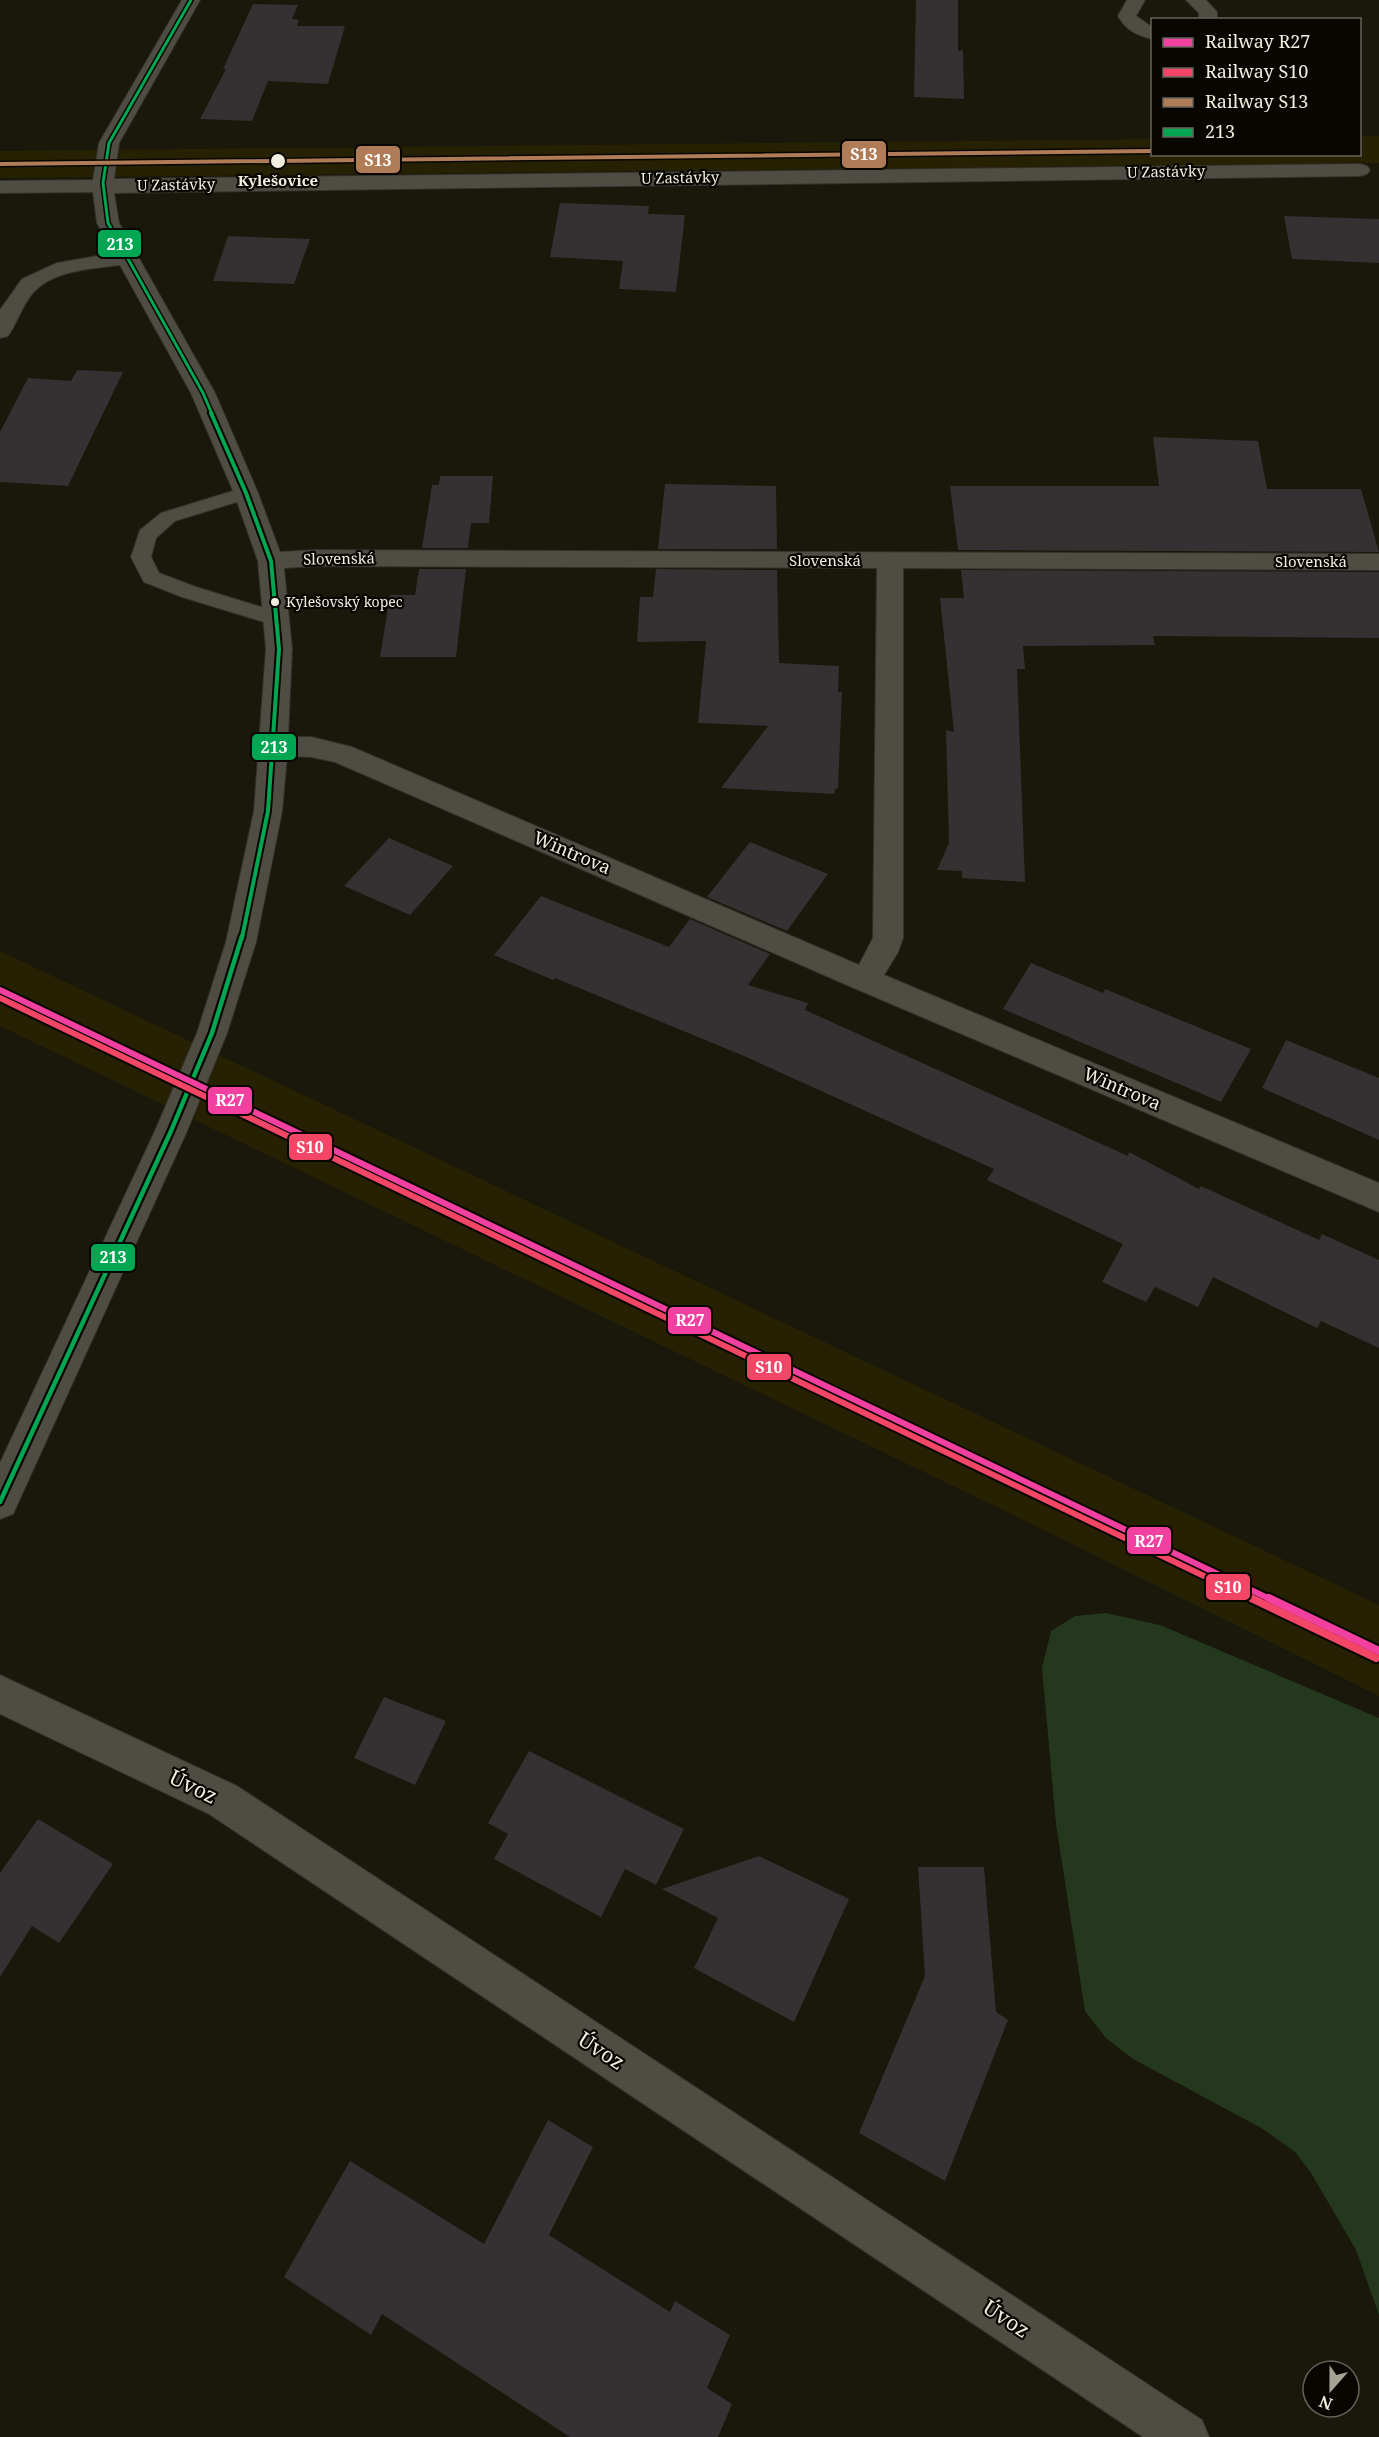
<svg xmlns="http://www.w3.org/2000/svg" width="1379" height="2437" font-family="'Noto Serif',serif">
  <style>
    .built { fill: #262103 }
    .green { fill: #23381c }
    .building { fill: #333132 }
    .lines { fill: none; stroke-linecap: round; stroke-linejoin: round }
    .service-casing { stroke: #34312a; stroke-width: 2 }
    .minor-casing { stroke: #34312a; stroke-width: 2 }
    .service { fill: #4f4c43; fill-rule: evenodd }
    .minor { fill: #4f4c43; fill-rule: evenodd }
    .bus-1-far2-casing { stroke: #080601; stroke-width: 6 }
    .bus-1-far1-casing { stroke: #080601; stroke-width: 8 }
    .bus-1-casing { stroke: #080601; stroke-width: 9 }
    .bus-1-far2 { stroke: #00a651; stroke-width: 3 }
    .bus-1-far1 { stroke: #00a651; stroke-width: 4 }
    .bus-1 { stroke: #00a651; stroke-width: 4.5 }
    .rail-1-far1-casing { stroke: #080601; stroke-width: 10 }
    .rail-1-casing { stroke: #080601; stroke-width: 12 }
    .rail-2-far1-casing { stroke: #080601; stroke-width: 10 }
    .rail-2-casing { stroke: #080601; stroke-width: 12 }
    .rail-3-casing { stroke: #080601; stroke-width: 7 }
    .rail-1-far1 { stroke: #f240a1; stroke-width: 6 }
    .rail-1 { stroke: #f240a1; stroke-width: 8 }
    .rail-2-far1 { stroke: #f34667; stroke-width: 6 }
    .rail-2 { stroke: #f34667; stroke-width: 8 }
    .rail-3 { stroke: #b07c57; stroke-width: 4 }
    .stop-dot { fill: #f1eee0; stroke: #080601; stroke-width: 2 }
    .labels { text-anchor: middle; stroke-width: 4.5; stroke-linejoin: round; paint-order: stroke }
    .far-bus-label { font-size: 14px; fill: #f1eee0; stroke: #080601; text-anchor: start }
    .far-street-label { font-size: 15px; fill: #f1eee0; stroke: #080601 }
    .far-stop-label { font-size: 15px; font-weight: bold; fill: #f1eee0; stroke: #080601 }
    .street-label { font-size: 18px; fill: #f1eee0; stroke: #080601 }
    .near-street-label { font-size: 21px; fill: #f1eee0; stroke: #080601 }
    .line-badge { stroke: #080601; stroke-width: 2 }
    .badge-label { font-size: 16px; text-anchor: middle; font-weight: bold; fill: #fff }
  </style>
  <rect width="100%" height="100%" fill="#1a170b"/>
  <!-- built -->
  <g class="built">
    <path d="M1360,136H1379V163L0,178V151L1152,139V154H1360Z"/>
    <path d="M0,951L1379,1605V1696L1013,1515L0,1026Z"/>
  </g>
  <!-- green -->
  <path class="green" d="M1106,1613L1160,1625L1379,1718V2315L1356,2250L1311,2173L1295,2152L1263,2129L1133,2059L1106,2038L1085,2011L1056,1824L1042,1668L1051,1631L1075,1616Z"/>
  <!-- building -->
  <g class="building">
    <path d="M916,0H958V51L963,50L964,99L914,97Z"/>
    <path d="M253,4L298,5L292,19L299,20L297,26H345L328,84L268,81L252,121L200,119L226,69H223Z"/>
    <path d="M560,203L649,206L648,214L685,215L676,292L619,289L623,261L550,257Z"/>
    <path d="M1284,216L1379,219V263L1292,259Z"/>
    <path d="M228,236L310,239L294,284L213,281Z"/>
    <path d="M77,370L123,372L68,486L0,482V432L28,378L71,381Z"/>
    <path d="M1153,437L1258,441L1267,489H1361L1379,552L958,550L950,486H1159Z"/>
    <path d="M440,476H493L489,523H471L468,548H422L432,485H439Z"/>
    <path d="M665,484L776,486L777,549H658Z"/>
    <path d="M419,569H466L456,657H380L390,595H415Z"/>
    <path d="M656,569L777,570L779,663L839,666L838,692H842L838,788L835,789L834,794L721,788L768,726L698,723L706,641L637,642L640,597H653Z"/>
    <path d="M961,570L1379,572V638L1153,636L1155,645L1023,646L1025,669H1017L1025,882L962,878V871L937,870L949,843L946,730L954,732L940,598H964Z"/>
    <path d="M389,838L453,866L410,915L344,886Z"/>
    <path d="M750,842L828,874L787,931L707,897Z"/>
    <path d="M541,896L669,947L690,919L770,954L748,985L808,1003L805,1010L1128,1156L1129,1152L1199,1189L1201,1186L1319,1240L1322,1234L1379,1260V1348L1321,1321L1317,1328L1213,1277L1198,1307L1155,1287L1146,1302L1102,1282L1123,1244L987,1180L994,1169L744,1056L555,978L553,980L494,955Z"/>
    <path d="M1031,963L1103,993L1105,989L1251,1049L1221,1102L1003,1009Z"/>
    <path d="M1286,1040L1379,1078V1140L1262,1088Z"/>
    <path d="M384,1697L446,1721L415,1785L354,1758Z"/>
    <path d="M529,1751L684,1829L656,1885L625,1869L601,1917L494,1859L508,1834L488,1823Z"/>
    <path d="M38,1819L113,1864L59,1943L32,1926L0,1977V1873Z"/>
    <path d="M759,1856L849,1899L794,2022L694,1968L718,1918L662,1889Z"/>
    <path d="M918,1867H984L996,2012L1008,2020L945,2181L859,2133L925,1976Z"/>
    <path d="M548,2120L593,2147L549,2235L670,2312L675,2301L730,2335L707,2388L732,2404L718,2437H570L382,2314L371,2335L284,2277L350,2161L484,2244Z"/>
  </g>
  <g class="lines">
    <!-- service casing -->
    <g class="service-casing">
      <path id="service" d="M246,487L253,489L256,493L253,497L175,521L156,538L151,557L159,573L196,587L284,614L288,619L284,624L277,626L182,597L144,582L131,557L140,530L161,513Z"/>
    </g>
    <!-- minor casing -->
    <g class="minor-casing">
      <g id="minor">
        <path d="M182,0H200L119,143L114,179L1360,164L1367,166L1370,170L1367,174L1360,176L114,193L119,223L215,393L258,493L280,552L316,550L1379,554V570L903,568V938L898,952L884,975L1379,1183V1212L854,988L335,762L311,757L287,756L282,811L256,942L227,1033L187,1131L13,1514L0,1519V1463L155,1131L197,1033L226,942L254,811L266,649L258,561L234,493L191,393L120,265C90,269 48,270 29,298C21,310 16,324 8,336L0,338V310L22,279L57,263L114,253L97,223L93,192L0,193V181L93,180L99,143ZM316,566L877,568L873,938L859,965L352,747L311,737H288L292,649L284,568Z"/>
        <path d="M1127,0H1145L1136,16L1152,27V39C1136,35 1126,30 1118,16Z"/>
        <path d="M1186,0H1206L1217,12V20H1199V13Z"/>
        <path d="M0,1675L237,1786L1202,2420L1209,2437H1143L209,1814L0,1714Z"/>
      </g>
    </g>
    <!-- service -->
    <use href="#service" class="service"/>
    <!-- minor -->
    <use href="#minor" class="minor"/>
    <!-- bus-1-far2 casing -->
    <g class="bus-1-far2-casing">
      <path id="bus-1-far2" d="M191,0L109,143L103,183L108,223L203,393L212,414"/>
    </g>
    <!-- bus-1-far1 casing -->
    <g class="bus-1-far1-casing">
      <path id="bus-1-far1" d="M211,413L246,493L271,561L279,649L268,811L242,938"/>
    </g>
    <!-- bus-1 casing -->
    <g class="bus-1-casing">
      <path id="bus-1" d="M0,1502L171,1131L212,1033L242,936"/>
    </g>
    <!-- bus-1-far2 -->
    <use href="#bus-1-far2" class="bus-1-far2"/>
    <!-- bus-1-far1 -->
    <use href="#bus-1-far1" class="bus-1-far1"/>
    <!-- bus-1 -->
    <use href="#bus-1" class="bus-1"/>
    <!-- rail-1-far1 casing -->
    <g class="rail-1-far1-casing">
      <path id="rail-1-far1" d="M0,990L1272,1600"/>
    </g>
    <!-- rail-1 casing -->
    <g class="rail-1-casing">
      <path id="rail-1" d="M1269,1598L1379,1651"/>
    </g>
    <!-- rail-2-far1 casing -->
    <g class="rail-2-far1-casing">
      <path id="rail-2-far1" d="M0,998L1254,1600"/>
    </g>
    <!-- rail-2 casing -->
    <g class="rail-2-casing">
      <path id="rail-2" d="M1251,1598L1376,1658"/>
    </g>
    <!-- rail-3 casing -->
    <g class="rail-3-casing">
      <path id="rail-3" d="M0,164L1152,151"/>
    </g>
    <!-- rail-1-far1 -->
    <use href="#rail-1-far1" class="rail-1-far1"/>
    <!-- rail-1 -->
    <use href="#rail-1" class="rail-1"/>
    <!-- rail-2-far1 -->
    <use href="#rail-2-far1" class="rail-2-far1"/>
    <!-- rail-2 -->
    <use href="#rail-2" class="rail-2"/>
    <!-- rail-3 -->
    <use href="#rail-3" class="rail-3"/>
  </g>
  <!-- markers -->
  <g class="stop-dot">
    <circle cx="278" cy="161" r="8"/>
    <circle cx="275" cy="602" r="5"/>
  </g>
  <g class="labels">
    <!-- far-bus labels -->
    <g class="far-bus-label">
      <text x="286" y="607">Kylešovský kopec</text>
    </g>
    <!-- far-street labels -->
    <g class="far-street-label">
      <text transform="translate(1166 172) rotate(-1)" y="5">U Zastávky</text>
      <text transform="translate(680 178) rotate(-1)" y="5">U Zastávky</text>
      <text transform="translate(176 185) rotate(-1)" y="5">U Zastávky</text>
      <text transform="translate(339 559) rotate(-1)" y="5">Slovenská</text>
      <text x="825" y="566">Slovenská</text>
      <text x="1311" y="567">Slovenská</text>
    </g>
    <!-- far-stop labels -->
    <g class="far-stop-label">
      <text x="278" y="186">Kylešovice</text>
    </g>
    <!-- street labels -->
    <g class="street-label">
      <text transform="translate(572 853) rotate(23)" y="6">Wintrova</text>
      <text transform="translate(1122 1089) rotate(23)" y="6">Wintrova</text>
    </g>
    <!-- near-street labels -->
    <g class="near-street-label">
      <text transform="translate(193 1787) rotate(26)" y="7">Úvoz</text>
      <text transform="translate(601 2051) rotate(33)" y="7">Úvoz</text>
      <text transform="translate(1006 2319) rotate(33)" y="7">Úvoz</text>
    </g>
  </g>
  <g class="line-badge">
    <rect x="841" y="140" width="46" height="29" rx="6" fill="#b07c57"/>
    <rect x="355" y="145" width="46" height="29" rx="6" fill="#b07c57"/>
    <rect x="97" y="229" width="45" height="29" rx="6" fill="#00a651"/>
    <rect x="251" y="733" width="46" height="28" rx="6" fill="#00a651"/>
    <rect x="207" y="1086" width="46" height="29" rx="6" fill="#f240a1"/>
    <rect x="288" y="1133" width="45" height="28" rx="6" fill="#f34667"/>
    <rect x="90" y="1243" width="46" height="29" rx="6" fill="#00a651"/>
    <rect x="667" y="1306" width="45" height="29" rx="6" fill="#f240a1"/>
    <rect x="746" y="1353" width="46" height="28" rx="6" fill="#f34667"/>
    <rect x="1126" y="1526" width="46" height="29" rx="6" fill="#f240a1"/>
    <rect x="1205" y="1573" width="46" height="28" rx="6" fill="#f34667"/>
  </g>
  <g class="badge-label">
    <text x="864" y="160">S13</text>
    <text x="378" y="166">S13</text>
    <text x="120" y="250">213</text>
    <text x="274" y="753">213</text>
    <text x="230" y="1106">R27</text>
    <text x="310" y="1153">S10</text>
    <text x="113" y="1263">213</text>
    <text x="690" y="1326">R27</text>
    <text x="769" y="1373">S10</text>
    <text x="1149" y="1547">R27</text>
    <text x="1228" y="1593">S10</text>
  </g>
  <!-- legend -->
  <rect x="1151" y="18" width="210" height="138" fill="#080601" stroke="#65635a" stroke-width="1.5"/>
  <rect x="1163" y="38" width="30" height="9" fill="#f240a1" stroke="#65635a" stroke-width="1.5"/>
  <text x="1205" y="48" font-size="18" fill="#f1eee0">Railway R27</text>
  <rect x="1163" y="68" width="30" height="9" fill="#f34667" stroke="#65635a" stroke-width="1.5"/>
  <text x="1205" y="78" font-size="18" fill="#f1eee0">Railway S10</text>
  <rect x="1163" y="98" width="30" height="9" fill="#b07c57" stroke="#65635a" stroke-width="1.5"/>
  <text x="1205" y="108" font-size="18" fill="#f1eee0">Railway S13</text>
  <rect x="1163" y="128" width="30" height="9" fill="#00a651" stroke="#65635a" stroke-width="1.5"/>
  <text x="1205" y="138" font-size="18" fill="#f1eee0">213</text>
  <!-- north arrow -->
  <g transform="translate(1331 2389) rotate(201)"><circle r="28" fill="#080601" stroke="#65635a" stroke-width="1.5"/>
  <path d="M0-4.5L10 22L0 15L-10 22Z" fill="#a6a395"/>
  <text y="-9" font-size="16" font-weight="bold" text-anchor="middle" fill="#f1eee0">N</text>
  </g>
</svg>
